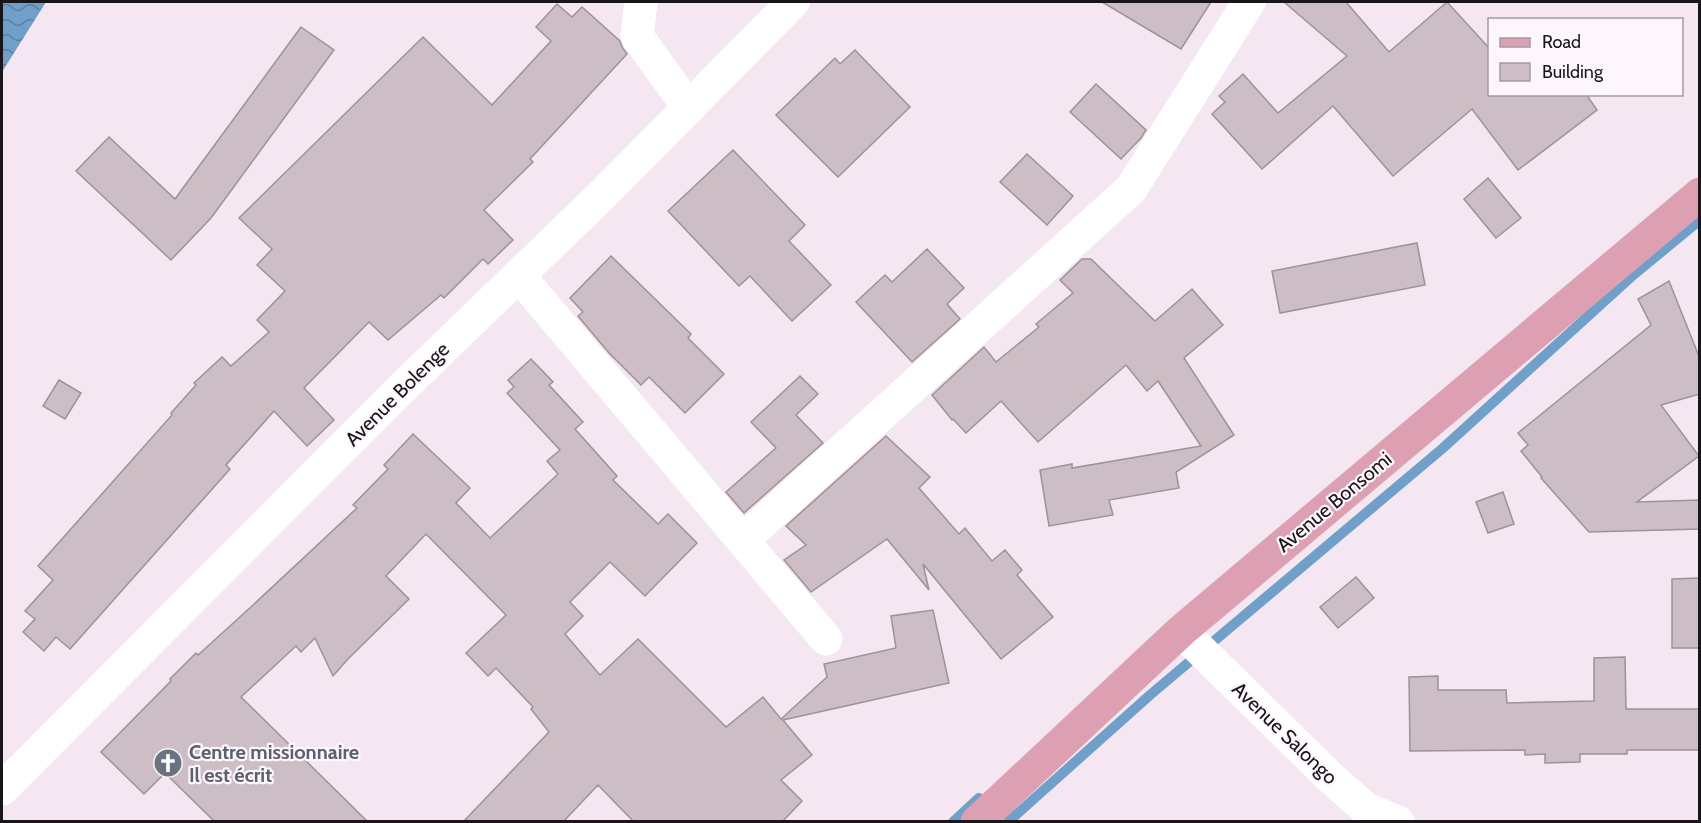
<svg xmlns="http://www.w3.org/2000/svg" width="1701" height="823" font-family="Cabin,sans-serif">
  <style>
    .water { fill: url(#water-waves) }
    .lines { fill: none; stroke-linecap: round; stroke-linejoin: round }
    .stream { stroke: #709fc9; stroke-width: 10 }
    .building { fill: #cdbdc4; stroke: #a09198; stroke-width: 1.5 }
    .minor { stroke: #fff; stroke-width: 33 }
    .major { stroke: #dda0b2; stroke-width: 33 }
    .labels { text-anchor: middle; stroke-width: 4.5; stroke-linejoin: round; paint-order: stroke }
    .street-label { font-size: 20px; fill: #191519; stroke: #fef6fd }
    .worship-label { font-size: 20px; font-weight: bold; fill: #5b616d; stroke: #fef6fd; text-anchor: start }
  </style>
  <defs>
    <pattern id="water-waves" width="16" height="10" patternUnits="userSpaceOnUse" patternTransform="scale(1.5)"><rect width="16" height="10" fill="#709fc9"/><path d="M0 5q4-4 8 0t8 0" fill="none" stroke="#5b80a2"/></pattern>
  </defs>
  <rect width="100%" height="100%" fill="#f4e7f2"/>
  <!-- water -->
  <path class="water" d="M2,2H46L2,72Z"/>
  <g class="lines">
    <!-- stream -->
    <g class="stream">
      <path d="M953,822L979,798"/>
      <path d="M1008,822L1150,695L1443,448L1631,277L1700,220"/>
    </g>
  </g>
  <!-- building -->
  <g class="building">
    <path d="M1102,2H1211L1181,49Z"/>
    <path d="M1284,2H1346L1389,52L1447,2L1490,49V94H1586L1597,110L1518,170L1472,109L1393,176L1333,106L1262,169L1212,114L1225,102L1219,96L1243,74L1278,113L1347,56Z"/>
    <path d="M557,4L572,17L582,7L620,41L622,47L627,54L530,159L533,162L484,210L513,240L488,264L483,259L444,298L441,295L388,340L369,322L304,388L334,420L307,446L274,411L226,465L230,469L70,649L56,637L44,651L23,632L35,619L25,611L53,580L38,566L172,415L171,413L196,385L194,383L222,357L231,366L269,332L257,320L285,291L257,265L272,249L239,218L423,37L492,105L551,41L536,27Z"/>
    <path d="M301,27L334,50L211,218L171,260L76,171L109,137L175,199Z"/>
    <path d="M855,50L910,107L838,177L776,115L835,58L840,64Z"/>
    <path d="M1096,84L1146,130L1141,138L1121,159L1070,112Z"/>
    <path d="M733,150L805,225L789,241L831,285L792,321L750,276L739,286L668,211Z"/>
    <path d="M1027,154L1073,196L1047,225L1000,182Z"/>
    <path d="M1488,178L1521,218L1496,238L1464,199Z"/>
    <path d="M1417,243L1425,285L1280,313L1272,271Z"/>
    <path d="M927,249L964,288L947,304L960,319L912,362L856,302L885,275L892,282Z"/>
    <path d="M611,256L691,334L688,338L724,374L685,413L649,377L641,385L609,353L578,316L583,312L570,298Z"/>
    <path d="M1082,259H1091L1155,321L1192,289L1223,325L1184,358L1234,435L1176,472L1179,488L1109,500L1113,515L1049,526L1040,470L1072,464V468L1201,446L1158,381L1147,391L1126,365L1038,442L1001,401L966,433L953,419L952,420L932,395L984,347L996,362L1039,327L1036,324L1073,293L1060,280Z"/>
    <path d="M1669,281L1700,359V394L1661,405L1699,456L1637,502L1700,500V529L1589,532L1541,478L1542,477L1521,451L1528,445L1518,433L1651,325L1638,299Z"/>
    <path d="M531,359L553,382L549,385L583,422L575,429L617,476L613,480L658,524L668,514L697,543L645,596L610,562L570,602L583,616L565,634L600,675L638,639L726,727L763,697L781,719L827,677L824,664L896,648L891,616L933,610L949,683L783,720L812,755L781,780L802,801L782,822H634L598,785L563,822H463L549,732L531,709L533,707L496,668L488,676L466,653L506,615L426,534L386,576L409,599L348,659L333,676L315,638L301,652L296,646L241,697L368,822H215L165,773L144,794L101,752L171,681L170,679L196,653L198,655L252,606L357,508L353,505L388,469L384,465L413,434L470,488L456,503L490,538L558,474L547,461L560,450L507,393L514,387L508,380Z"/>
    <path d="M800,376L818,394L796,415L823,443L744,513L726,492L776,448L751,422Z"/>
    <path d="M59,380L81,393L65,419L43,406Z"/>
    <path d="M886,436L930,477L919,488L959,534L965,528L992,561L1005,550L1022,570L1017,575L1053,617L1001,659L923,564L929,590L887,539L811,592L784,560L806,545L786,526Z"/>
    <path d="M1503,492L1514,524L1488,533L1476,502Z"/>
    <path d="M1356,577L1374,598L1338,628L1320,607Z"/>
    <path d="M1700,578V648H1672V579Z"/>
    <path d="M1625,657L1626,709H1700V750H1627V754H1580V762L1545,763V754L1525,755V750L1410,751L1409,677L1438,676V690H1506L1507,703L1594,701V658Z"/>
  </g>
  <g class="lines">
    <!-- minor -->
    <g class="minor">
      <path d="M641,2L637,36L689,108"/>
      <path d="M519,276L826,639"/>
      <path d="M743,540L1131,189L1249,2"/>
      <path d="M1181,631L1332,779L1366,809L1398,822"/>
      <path d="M2,789L402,388L604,193L793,2"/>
    </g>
    <!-- major -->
    <path class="major" d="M977,822L1181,631L1700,194"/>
  </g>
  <!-- icons -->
  <defs>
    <g id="church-disc" transform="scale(1.5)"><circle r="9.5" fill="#6b7280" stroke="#fef6fd"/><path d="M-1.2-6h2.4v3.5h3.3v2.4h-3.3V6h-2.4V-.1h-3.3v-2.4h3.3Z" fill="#fff"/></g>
  </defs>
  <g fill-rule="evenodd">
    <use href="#church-disc" x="168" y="763"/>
  </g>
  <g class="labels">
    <!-- street labels -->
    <g class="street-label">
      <text transform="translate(397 394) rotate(-45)" y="7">Avenue Bolenge</text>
      <text transform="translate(1334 502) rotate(-40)" y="7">Avenue Bonsomi</text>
      <text transform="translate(1285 733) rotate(44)" y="7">Avenue Salongo</text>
    </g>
    <!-- worship labels -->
    <g class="worship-label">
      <text x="189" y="759">Centre missionnaire<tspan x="189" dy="23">Il est écrit</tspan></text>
    </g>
  </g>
  <!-- border -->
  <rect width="1701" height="823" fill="none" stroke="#191519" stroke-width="6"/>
  <!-- legend -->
  <rect x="1488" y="18" width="195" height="78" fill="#fef6fd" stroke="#a29ca2" stroke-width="1.5"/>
  <rect x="1500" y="38" width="30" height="9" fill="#dda0b2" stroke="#a29ca2" stroke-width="1.5"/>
  <text x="1542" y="48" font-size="18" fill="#191519">Road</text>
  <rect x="1500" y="63" width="30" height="18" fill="#cdbdc4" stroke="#a29ca2" stroke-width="1.5"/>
  <text x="1542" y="78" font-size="18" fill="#191519">Building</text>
</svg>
